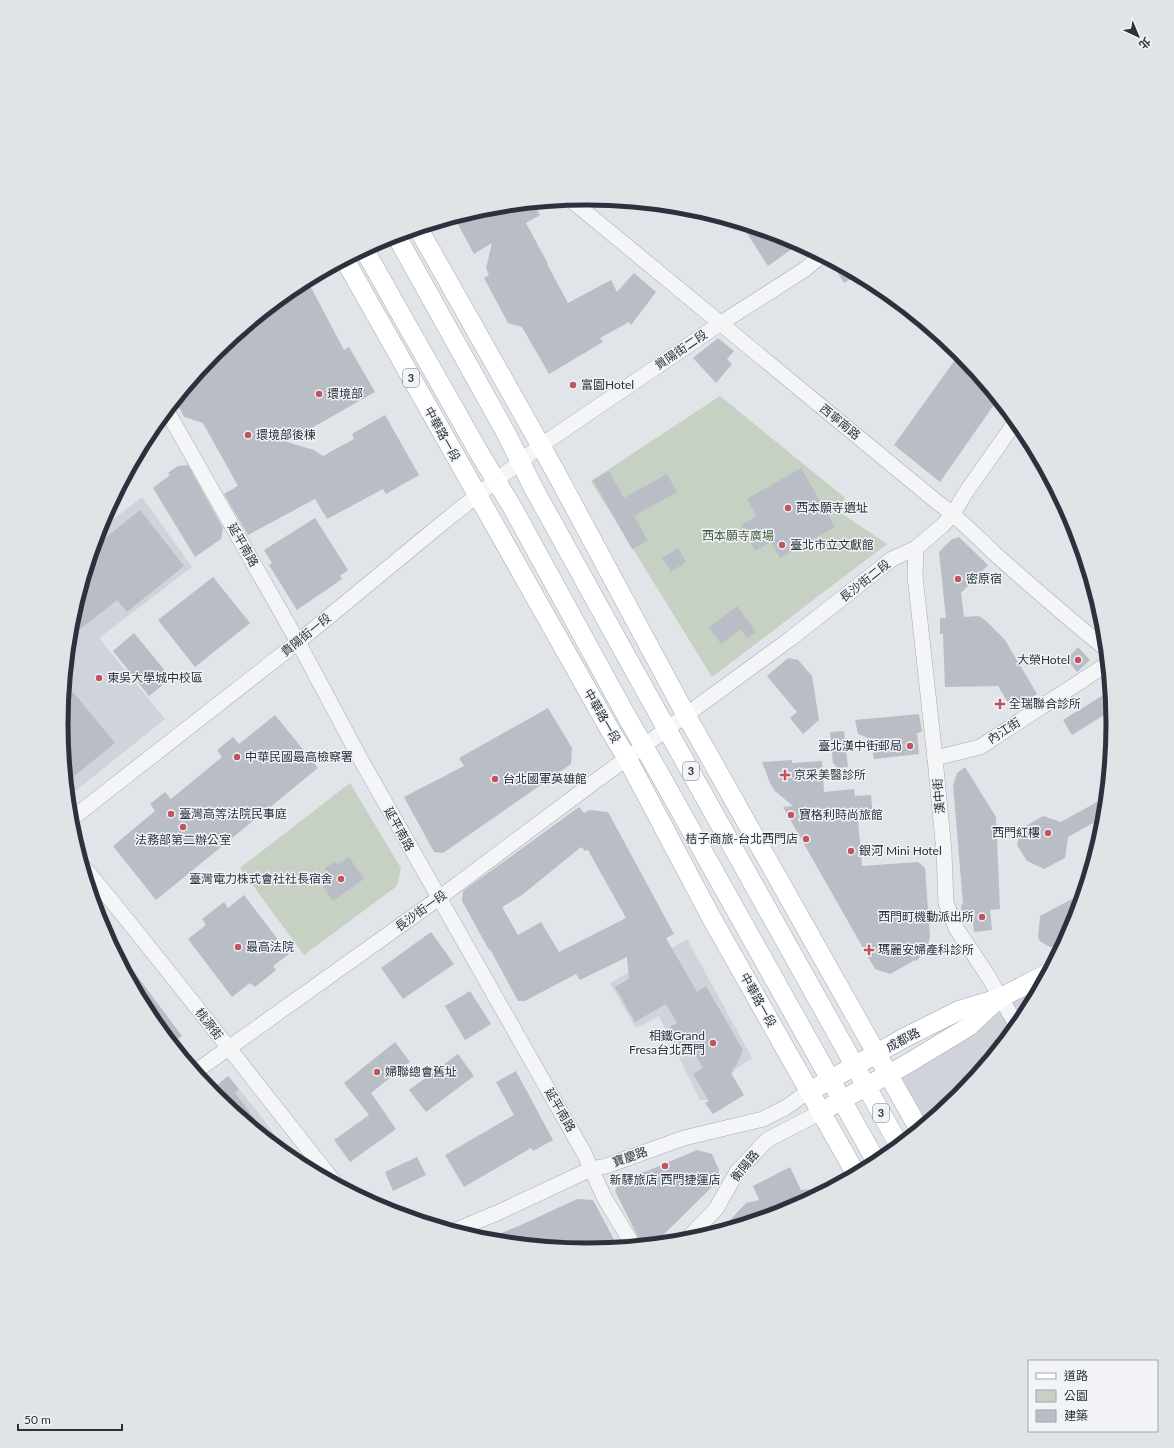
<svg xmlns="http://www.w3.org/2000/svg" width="1174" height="1448" font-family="Lato,'Noto Sans TC',sans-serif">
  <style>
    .built { fill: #d0d3da }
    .green { fill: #c6d1c3 }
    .building { fill: #b9bdc5; fill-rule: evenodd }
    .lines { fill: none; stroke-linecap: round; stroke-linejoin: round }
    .minor-casing { stroke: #a7abb2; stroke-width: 16 }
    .major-casing { stroke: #a2a8b3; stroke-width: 20 }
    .minor { stroke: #f4f5f7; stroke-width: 15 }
    .major { stroke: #fff; stroke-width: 19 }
    .poi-dot { fill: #c05461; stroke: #f1f3f6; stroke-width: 1.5 }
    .labels { text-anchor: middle; stroke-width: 3; stroke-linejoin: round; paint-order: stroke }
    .shield { fill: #f1f3f6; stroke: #666c75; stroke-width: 1 }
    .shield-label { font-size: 11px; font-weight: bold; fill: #2b323e }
    .street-label { font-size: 12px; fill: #2b323e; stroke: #f1f3f6 }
    .poi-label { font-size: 12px; fill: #2b323e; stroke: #f1f3f6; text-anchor: start }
    .park-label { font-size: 12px; fill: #3f593a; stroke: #f1f3f6 }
    .rim { fill: none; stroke: #2b323e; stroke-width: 5 }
  </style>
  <rect width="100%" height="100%" fill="#e1e4e8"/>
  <!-- built -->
  <g class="built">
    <path d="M142,497L192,567L99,638L165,719L68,797L61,724L71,621L101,523L108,509L115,518Z"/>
    <path d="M687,939L752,1058L736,1069L709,1100H700L659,1016L636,1028L610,983Z"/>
    <path d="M1045,977L1024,1016L959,1096L927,1122L899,1073Z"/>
    <path d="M228,1076L253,1106L295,1162L215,1096L211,1090Z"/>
  </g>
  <!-- green -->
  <g class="green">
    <path d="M720,396L845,498L838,511L887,544L712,677L591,481Z"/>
    <path d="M350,783L401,868L397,886L304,955L240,868Z"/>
  </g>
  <!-- building -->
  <g class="building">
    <path d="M533,203L540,215L526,223L548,264H547L568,303L611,280L617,292L634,273L656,292L631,325L629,322L600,338L603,342L549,374L522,327L508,323L484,278L489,275L486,268L492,243L474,254L454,217L485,208Z"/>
    <path d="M741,224L788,238L799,244L768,266Z"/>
    <path d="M830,260L850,271L857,275L844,283Z"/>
    <path d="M307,280L344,350L349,347L375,392L287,442L314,450L323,456L354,439L352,434L385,415L419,475L386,494L383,489L327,519L315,499L248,535L224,494L238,486L203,423L184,417L175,400L215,352L295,287Z"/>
    <path d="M718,338L734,351L727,359L732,364L716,383L693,358Z"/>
    <path d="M960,353L998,399L940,482L894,445Z"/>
    <path d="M188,465L223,528L221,539L195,557L153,488L170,475L168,473L178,466Z"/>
    <path d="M801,468L835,527L780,558L771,542L755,551L741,525L757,516L747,499Z"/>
    <path d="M609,471L624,498L667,474L677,492L634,516L648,541L632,549L593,480Z"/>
    <path d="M140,510L184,566L127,612L117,600L70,637L71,621L94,547Z"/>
    <path d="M315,518L348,570L340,576L342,579L297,610L269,565L272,563L264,550Z"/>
    <path d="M959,537L988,565L961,593L964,617L979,616L986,621L1005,640L1037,694L1012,709L998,686L945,687L943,634H940V618H946L939,552L951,540Z"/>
    <path d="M678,548L686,562L671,572L662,558Z"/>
    <path d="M213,577L250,623L195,667L158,620Z"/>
    <path d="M737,606L756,632L747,638L741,629L721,644L709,627Z"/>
    <path d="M134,633L171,678L149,696L113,651Z"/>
    <path d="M1078,647L1090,660L1077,672L1067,659Z"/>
    <path d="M788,658L798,660L812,676L819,720L803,734L790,718L797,712L767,676Z"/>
    <path d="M1110,691L1112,710L1072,735L1063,720Z"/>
    <path d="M73,692L115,743L67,782L61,724L63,699Z"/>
    <path d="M548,708L572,748L571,764L443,853L434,852L404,797L464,766L459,758Z"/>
    <path d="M919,714L922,732L917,733L919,754L874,759L871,739L858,734L855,720Z"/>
    <path d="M275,715L318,768L156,900L113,846L155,811L150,804L165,792L171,799L222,757L217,750L233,737L239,744Z"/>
    <path d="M844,731L848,767L838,768L833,763L830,732Z"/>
    <path d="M792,760V763L822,761L824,792L854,789L855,796L871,795L873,818L858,820L862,866L918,862L925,868L930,936L927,950L916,961L915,960L890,974L875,969L783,807L793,806L775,791L770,783L762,762Z"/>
    <path d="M965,767L996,817L1000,909L990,910L992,930L974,932L972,916L962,917L961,905L963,904L953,785L957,773Z"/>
    <path d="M1106,797L1104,817L1068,837L1065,858L1044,869L1027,861L1017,845L1021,829L1043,816L1061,822Z"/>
    <path d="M579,807L584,813L589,810L608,812L674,934L666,938L697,992L706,986L743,1050L739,1060L731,1073L744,1095L713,1114L705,1103L709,1101L693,1074L703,1068L687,1041L680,1045L670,1027L677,1023L666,1004L635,1022L615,987L629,979L627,957L580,980L576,974L525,1001H518L490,949L489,950L462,901L463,891ZM581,847L585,851L588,850L626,918L559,952L541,922L518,935L502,907L522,895Z"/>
    <path d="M349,857L364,879L333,901L318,879L327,873L324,869L335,861L337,865Z"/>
    <path d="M1083,893L1073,926L1061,947H1050L1041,942L1038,938L1040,916Z"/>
    <path d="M244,895L289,954L273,966L276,970L255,987L250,983L232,997L188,939L206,925L202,919L224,902L228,908Z"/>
    <path d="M431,932L454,964L403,999L381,968Z"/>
    <path d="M131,968L182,1036L172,1043L150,1016L126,972Z"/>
    <path d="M470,991L491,1024L465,1040L445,1006Z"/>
    <path d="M395,1042L410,1062L371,1093L396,1129L350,1162L334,1140L369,1115L344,1083Z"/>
    <path d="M458,1054L474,1076L426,1112L409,1090Z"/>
    <path d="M516,1071L553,1140L533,1151L531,1148L464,1187L445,1155L514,1115L496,1082Z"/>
    <path d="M228,1076L239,1089L235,1093L263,1129L260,1133L215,1096L211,1090Z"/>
    <path d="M697,1150L712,1154L719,1170L717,1182L655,1243L642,1245L615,1191L620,1180L647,1171Z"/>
    <path d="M417,1157L426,1175L393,1191L385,1172Z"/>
    <path d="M790,1167L801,1190L829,1188L788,1210L720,1231L746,1203L759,1200L753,1186Z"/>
    <path d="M577,1199L593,1200L618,1247L587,1250L485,1240L521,1225Z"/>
  </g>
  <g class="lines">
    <!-- minor casing -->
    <g class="minor-casing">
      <g id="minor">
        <path d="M571,200L937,502C958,517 975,535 994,553C1031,586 1068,618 1106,649"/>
        <path d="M167,411L298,642L361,760L584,1153L605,1199L633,1245"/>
        <path d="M916,548L915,576L935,758L944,852L946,903L956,928L988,976L1017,1026"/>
        <path d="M935,758L980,747L1107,664"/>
        <path d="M70,820L298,642L451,516L540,446L721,323L804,270L821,256"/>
        <path d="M83,866C169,970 251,1077 335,1183"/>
        <path d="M195,1072L439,898L593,783L790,639L892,559L916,548L943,525L953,514L964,495L1016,421"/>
        <path d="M454,1231L497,1213L591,1169L606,1166L684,1138L763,1119L785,1108L809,1091"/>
        <path d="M686,1240L716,1209L737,1172L767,1140L821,1112"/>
      </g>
    </g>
    <!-- major casing -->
    <g class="major-casing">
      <g id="major">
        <path d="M418,228L555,471L686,715L919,1129"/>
        <path d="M396,235L507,435L534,489L650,699L899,1145"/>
        <path d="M364,249L481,456L511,505L627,717L659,773L877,1163"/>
        <path d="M345,260C432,417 522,573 610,730L627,758L711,917L856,1174"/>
        <path d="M819,1086L904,1038L960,1010L1000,998L1048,973"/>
        <path d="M831,1106L907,1064L968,1027L995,1002"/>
      </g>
    </g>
    <!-- minor -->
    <use href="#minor" class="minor"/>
    <!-- major -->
    <use href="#major" class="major"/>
  </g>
  <!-- markers -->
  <g class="poi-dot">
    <circle cx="573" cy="385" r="4"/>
    <circle cx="319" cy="394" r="4"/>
    <circle cx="248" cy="435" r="4"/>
    <circle cx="788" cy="508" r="4"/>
    <circle cx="782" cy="545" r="4"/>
    <circle cx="958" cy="579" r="4"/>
    <circle cx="1078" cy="660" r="4"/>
    <circle cx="99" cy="678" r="4"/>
    <path d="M998 698h4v4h4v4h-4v4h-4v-4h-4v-4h4z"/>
    <circle cx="910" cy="746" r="4"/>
    <circle cx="237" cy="757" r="4"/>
    <path d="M783 769h4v4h4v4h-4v4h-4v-4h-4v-4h4z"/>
    <circle cx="495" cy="779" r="4"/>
    <circle cx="171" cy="814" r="4"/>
    <circle cx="791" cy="815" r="4"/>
    <circle cx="183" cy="827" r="4"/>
    <circle cx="1048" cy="833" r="4"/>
    <circle cx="806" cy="839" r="4"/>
    <circle cx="851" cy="851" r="4"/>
    <circle cx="341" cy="879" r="4"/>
    <circle cx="982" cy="917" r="4"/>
    <circle cx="238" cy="947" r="4"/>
    <path d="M867 944h4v4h4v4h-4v4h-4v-4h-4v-4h4z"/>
    <circle cx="713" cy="1043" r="4"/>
    <circle cx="377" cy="1072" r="4"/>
    <circle cx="665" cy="1166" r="4"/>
  </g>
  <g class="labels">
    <!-- shield labels -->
    <g class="shield">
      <rect x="403" y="369" width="16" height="18" rx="3"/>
      <rect x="683" y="762" width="16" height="18" rx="3"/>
      <rect x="873" y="1104" width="16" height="18" rx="3"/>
    </g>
    <g class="shield-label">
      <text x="411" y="382">3</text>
      <text x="691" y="775">3</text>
      <text x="881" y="1117">3</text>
    </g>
    <!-- street labels -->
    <g class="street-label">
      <text transform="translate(681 350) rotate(-34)" y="4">貴陽街二段</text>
      <text transform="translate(840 422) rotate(39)" y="4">西寧南路</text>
      <text transform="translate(442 434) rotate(61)" y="4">中華路一段</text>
      <text transform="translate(243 545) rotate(60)" y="4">延平南路</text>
      <text transform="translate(865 581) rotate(-38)" y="4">長沙街二段</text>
      <text transform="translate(306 635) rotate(-39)" y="4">貴陽街一段</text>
      <text transform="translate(602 716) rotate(60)" y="4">中華路一段</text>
      <text transform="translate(1004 731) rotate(-33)" y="4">內江街</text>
      <text transform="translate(939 796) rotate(-95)" y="4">漢中街</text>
      <text transform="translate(399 829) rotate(61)" y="4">延平南路</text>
      <text transform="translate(421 911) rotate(-36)" y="4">長沙街一段</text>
      <text transform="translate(758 1000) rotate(61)" y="4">中華路一段</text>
      <text transform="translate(209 1024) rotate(52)" y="4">桃源街</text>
      <text transform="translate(903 1040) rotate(-28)" y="4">成都路</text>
      <text transform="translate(560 1110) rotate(60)" y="4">延平南路</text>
      <text transform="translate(630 1157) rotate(-19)" y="4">寶慶路</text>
      <text transform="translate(745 1166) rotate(-51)" y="4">衡陽路</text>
    </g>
    <!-- poi labels -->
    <g class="poi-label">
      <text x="581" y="389">富園Hotel</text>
      <text x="327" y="398">環境部</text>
      <text x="256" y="439">環境部後棟</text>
      <text x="796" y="512">西本願寺遺址</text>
      <text x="790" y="549">臺北市立文獻館</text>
      <text x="966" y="583">密原宿</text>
      <text x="1070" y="664" text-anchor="end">大榮Hotel</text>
      <text x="107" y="682">東吳大學城中校區</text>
      <text x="1009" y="708">全瑞聯合診所</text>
      <text x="902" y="750" text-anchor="end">臺北漢中街郵局</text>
      <text x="245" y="761">中華民國最高檢察署</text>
      <text x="794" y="779">京采美醫診所</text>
      <text x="503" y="783">台北國軍英雄館</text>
      <text x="179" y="818">臺灣高等法院民事庭</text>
      <text x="799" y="819">寶格利時尚旅館</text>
      <text x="1040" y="837" text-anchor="end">西門紅樓</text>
      <text x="798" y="843" text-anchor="end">桔子商旅-台北西門店</text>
      <text x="183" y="844" text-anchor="middle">法務部第二辦公室</text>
      <text x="859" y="855">銀河 Mini Hotel</text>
      <text x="333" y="883" text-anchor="end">臺灣電力株式會社社長宿舍</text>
      <text x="974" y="921" text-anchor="end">西門町機動派出所</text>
      <text x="246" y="951">最高法院</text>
      <text x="878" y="954">瑪麗安婦產科診所</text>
      <text x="705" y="1040" text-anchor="end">相鐵Grand<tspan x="705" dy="14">Fresa台北西門</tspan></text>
      <text x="385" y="1076">婦聯總會舊址</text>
      <text x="665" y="1184" text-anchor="middle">新驛旅店 西門捷運店</text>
    </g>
    <!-- park labels -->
    <g class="park-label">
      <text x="738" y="540">西本願寺廣場</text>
    </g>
  </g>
  <!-- crop -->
  <path d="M0 0H1174V1448H0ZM68 724a519 519 0 1 1 1038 0a519 519 0 1 1-1038 0Z" fill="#e1e4e7" fill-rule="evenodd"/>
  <path class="rim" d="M68 724a519 519 0 1 1 1038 0a519 519 0 1 1-1038 0Z"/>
  <!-- legend -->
  <rect x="1028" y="1360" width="130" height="72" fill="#f1f3f6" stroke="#a2a6ac"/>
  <rect x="1036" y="1373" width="20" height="6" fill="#ffffff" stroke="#a2a6ac"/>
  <text x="1064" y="1380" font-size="12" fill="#2b323e">道路</text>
  <rect x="1036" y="1390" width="20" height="12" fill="#c6d1c3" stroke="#a2a6ac"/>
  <text x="1064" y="1400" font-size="12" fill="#2b323e">公園</text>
  <rect x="1036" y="1410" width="20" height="12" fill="#b9bdc5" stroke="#a2a6ac"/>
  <text x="1064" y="1420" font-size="12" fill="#2b323e">建築</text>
  <!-- north arrow -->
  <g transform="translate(1138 36) rotate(136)" stroke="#f1f3f6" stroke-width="3" paint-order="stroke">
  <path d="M0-3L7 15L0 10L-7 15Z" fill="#2b323e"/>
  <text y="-6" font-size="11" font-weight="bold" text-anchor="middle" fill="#2b323e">北</text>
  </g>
  <!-- scale -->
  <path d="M18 1424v6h104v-6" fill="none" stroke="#2b323e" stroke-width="2"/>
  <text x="24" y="1424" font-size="12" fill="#2b323e" stroke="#f1f3f6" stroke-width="3" paint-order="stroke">50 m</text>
</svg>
